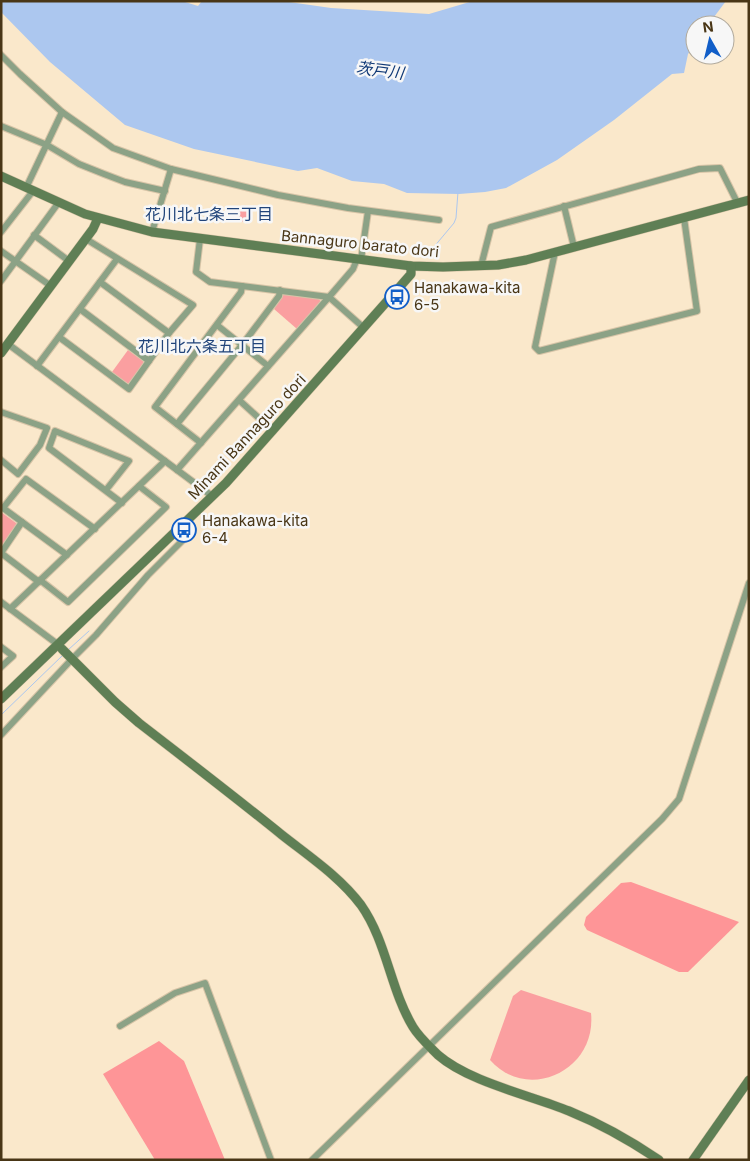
<svg xmlns="http://www.w3.org/2000/svg" width="750" height="1161" font-family="Inter,'Noto Sans JP',sans-serif">
  <style>
    .green { fill: #fa9fa0 }
    .forest { fill: #fe9597 }
    .water { fill: #acc7ef }
    .lines { fill: none; stroke-linecap: round; stroke-linejoin: round }
    .stream { stroke: #acc7ef; stroke-width: 1 }
    .street-casing { stroke: #d7c4a7; stroke-width: 8 }
    .secondary-casing { stroke: #d7c4a7; stroke-width: 10 }
    .street { stroke: #8ca286; stroke-width: 6 }
    .secondary { stroke: #5f7f55; stroke-width: 9 }
    .labels { text-anchor: middle; stroke-width: 5; stroke-linejoin: round; paint-order: stroke }
    .street-label { font-size: 15px; fill: #493616; stroke: #f7f7f7 }
    .poi-label { font-size: 15px; fill: #493616; stroke: #f7f7f7; text-anchor: start }
    .water-label { font-size: 16px; font-style: italic; fill: #113a77; stroke: #f7f7f7 }
    .neighbourhood-label { font-size: 16px; fill: #21447a; stroke: #f7f7f7 }
  </style>
  <rect width="100%" height="100%" fill="#fae8cb"/>
  <!-- green -->
  <g class="green">
    <path d="M232,207L248,209L246,222L226,219Z"/>
    <path d="M284,294L319,299L321,302L297,329L274,309Z"/>
    <path d="M128,350L143,361V364L129,383H127L112,372Z"/>
    <path d="M1,512L16,523L17,526L1,546Z"/>
    <path d="M521,990L591,1013C597,1070 528,1103 490,1060L513,996Z"/>
  </g>
  <!-- forest -->
  <g class="forest">
    <path d="M631,882L739,922L688,972H679L587,930L584,925L586,917L621,883Z"/>
    <path d="M159,1041L184,1061L225,1160H155L103,1074Z"/>
  </g>
  <!-- water -->
  <path class="water" d="M1,1H182L198,6L202,1H282L331,8L429,14L473,1H726L708,25H695V44L688,54L684,73L672,74L614,120L557,160L506,188L485,192L459,194L407,193L384,184L352,181L317,168L298,171L194,149L125,125L50,62L1,12Z"/>
  <g class="lines">
    <!-- stream -->
    <g class="stream">
      <path d="M428,254L454,223L456,218L458,192"/>
      <path d="M68,650L89,631"/>
      <path d="M1,715L63,655"/>
    </g>
    <!-- street casing -->
    <g class="street-casing">
      <g id="street">
        <path d="M1,55L20,74L62,112L113,148L171,169L278,195L348,208L439,220"/>
        <path d="M1,126L47,145L79,164L104,174L125,182L165,191"/>
        <path d="M26,188L62,112"/>
        <path d="M564,206L574,247"/>
        <path d="M1,232L33,191"/>
        <path d="M152,232L171,169"/>
        <path d="M34,235L69,261"/>
        <path d="M200,239L196,272L210,282L329,297L364,328"/>
        <path d="M1,251L51,286"/>
        <path d="M555,252L535,347L539,351L697,311L684,218"/>
        <path d="M361,260L368,211"/>
        <path d="M481,266L491,227L699,169L720,168L738,204"/>
        <path d="M1,281L59,202"/>
        <path d="M100,282L169,333"/>
        <path d="M80,309L149,361"/>
        <path d="M217,325L268,366"/>
        <path d="M59,337L129,389L169,333L193,305L86,239"/>
        <path d="M8,344L212,496"/>
        <path d="M37,366L117,259"/>
        <path d="M239,400L273,431"/>
        <path d="M1,412L47,428L40,445L18,474L1,460"/>
        <path d="M177,424L242,345L279,296L280,290"/>
        <path d="M201,443L155,407L241,292L242,286"/>
        <path d="M177,470L329,297L353,269L357,259"/>
        <path d="M106,490L129,461L55,431L49,448L122,503"/>
        <path d="M1,553L39,582"/>
        <path d="M1,553L22,522"/>
        <path d="M67,555L3,508L26,479L95,529"/>
        <path d="M40,580L68,602L166,507L139,486"/>
        <path d="M1,602L60,646"/>
        <path d="M10,609L165,461"/>
        <path d="M1,647L13,656L1,667"/>
        <path d="M1,735L72,659L96,635L148,575L193,530L185,522"/>
        <path d="M120,1026L175,993L205,983L271,1160"/>
        <path d="M312,1160L662,819L679,799L749,583"/>
      </g>
    </g>
    <!-- secondary casing -->
    <g class="secondary-casing">
      <g id="secondary">
        <path d="M1,176L85,214L152,232L411,266L443,267L498,265L526,260L749,200"/>
        <path d="M1,353L93,229L98,218"/>
        <path d="M62,649L115,702L139,723C187,760 235,797 282,835C310,857 340,877 361,905C387,942 390,989 413,1027C419,1037 429,1046 438,1055C469,1082 530,1095 569,1111C601,1124 631,1141 659,1160"/>
        <path d="M1,699L226,483L397,290L411,274V266"/>
        <path d="M693,1160L749,1080"/>
      </g>
    </g>
    <!-- street -->
    <use href="#street" class="street"/>
    <!-- secondary -->
    <use href="#secondary" class="secondary"/>
  </g>
  <!-- icons -->
  <defs>
    <g id="bus-ring" transform="scale(1.25)"><circle r="9.5" fill="#f7f7f7" stroke="#115ec8" stroke-width="1.5"/><path d="M-5-6H5V4H4V6H2V4H-2V6H-4V4H-5ZM-3.5-4V0h7V-4ZM-3.5 1.2v1.5H-2V1.2ZM2 1.2v1.5H3.5V1.2Z" fill="#115ec8"/></g>
  </defs>
  <g fill-rule="evenodd">
    <use href="#bus-ring" x="397" y="297"/>
    <use href="#bus-ring" x="184" y="530"/>
  </g>
  <g class="labels">
    <!-- street labels -->
    <g class="street-label">
      <text transform="translate(360 244) rotate(6)" y="5">Bannaguro barato dori</text>
      <text transform="translate(247 437) rotate(-47)" y="5">Minami Bannaguro dori</text>
    </g>
    <!-- poi labels -->
    <g class="poi-label">
      <text x="414" y="293">Hanakawa-kita<tspan x="414" dy="17">6-5</tspan></text>
      <text x="202" y="526">Hanakawa-kita<tspan x="202" dy="17">6-4</tspan></text>
    </g>
    <!-- water labels -->
    <g class="water-label">
      <text transform="translate(380 70) rotate(7)" y="6">茨戸川</text>
    </g>
    <!-- neighbourhood labels -->
    <g class="neighbourhood-label">
      <text x="209" y="220">花川北七条三丁目</text>
      <text x="202" y="352">花川北六条五丁目</text>
    </g>
  </g>
  <!-- border -->
  <rect width="750" height="1161" fill="none" stroke="#493616" stroke-width="5"/>
  <!-- north arrow -->
  <g transform="translate(710 40) rotate(352)"><circle r="24" fill="#f7f7f7" stroke="#b1aa9d"/>
  <path d="M0-4L9 19L0 12L-9 19Z" fill="#115ec8"/>
  <text y="-8" font-size="14" font-weight="bold" text-anchor="middle" fill="#493616">N</text>
  </g>
</svg>
